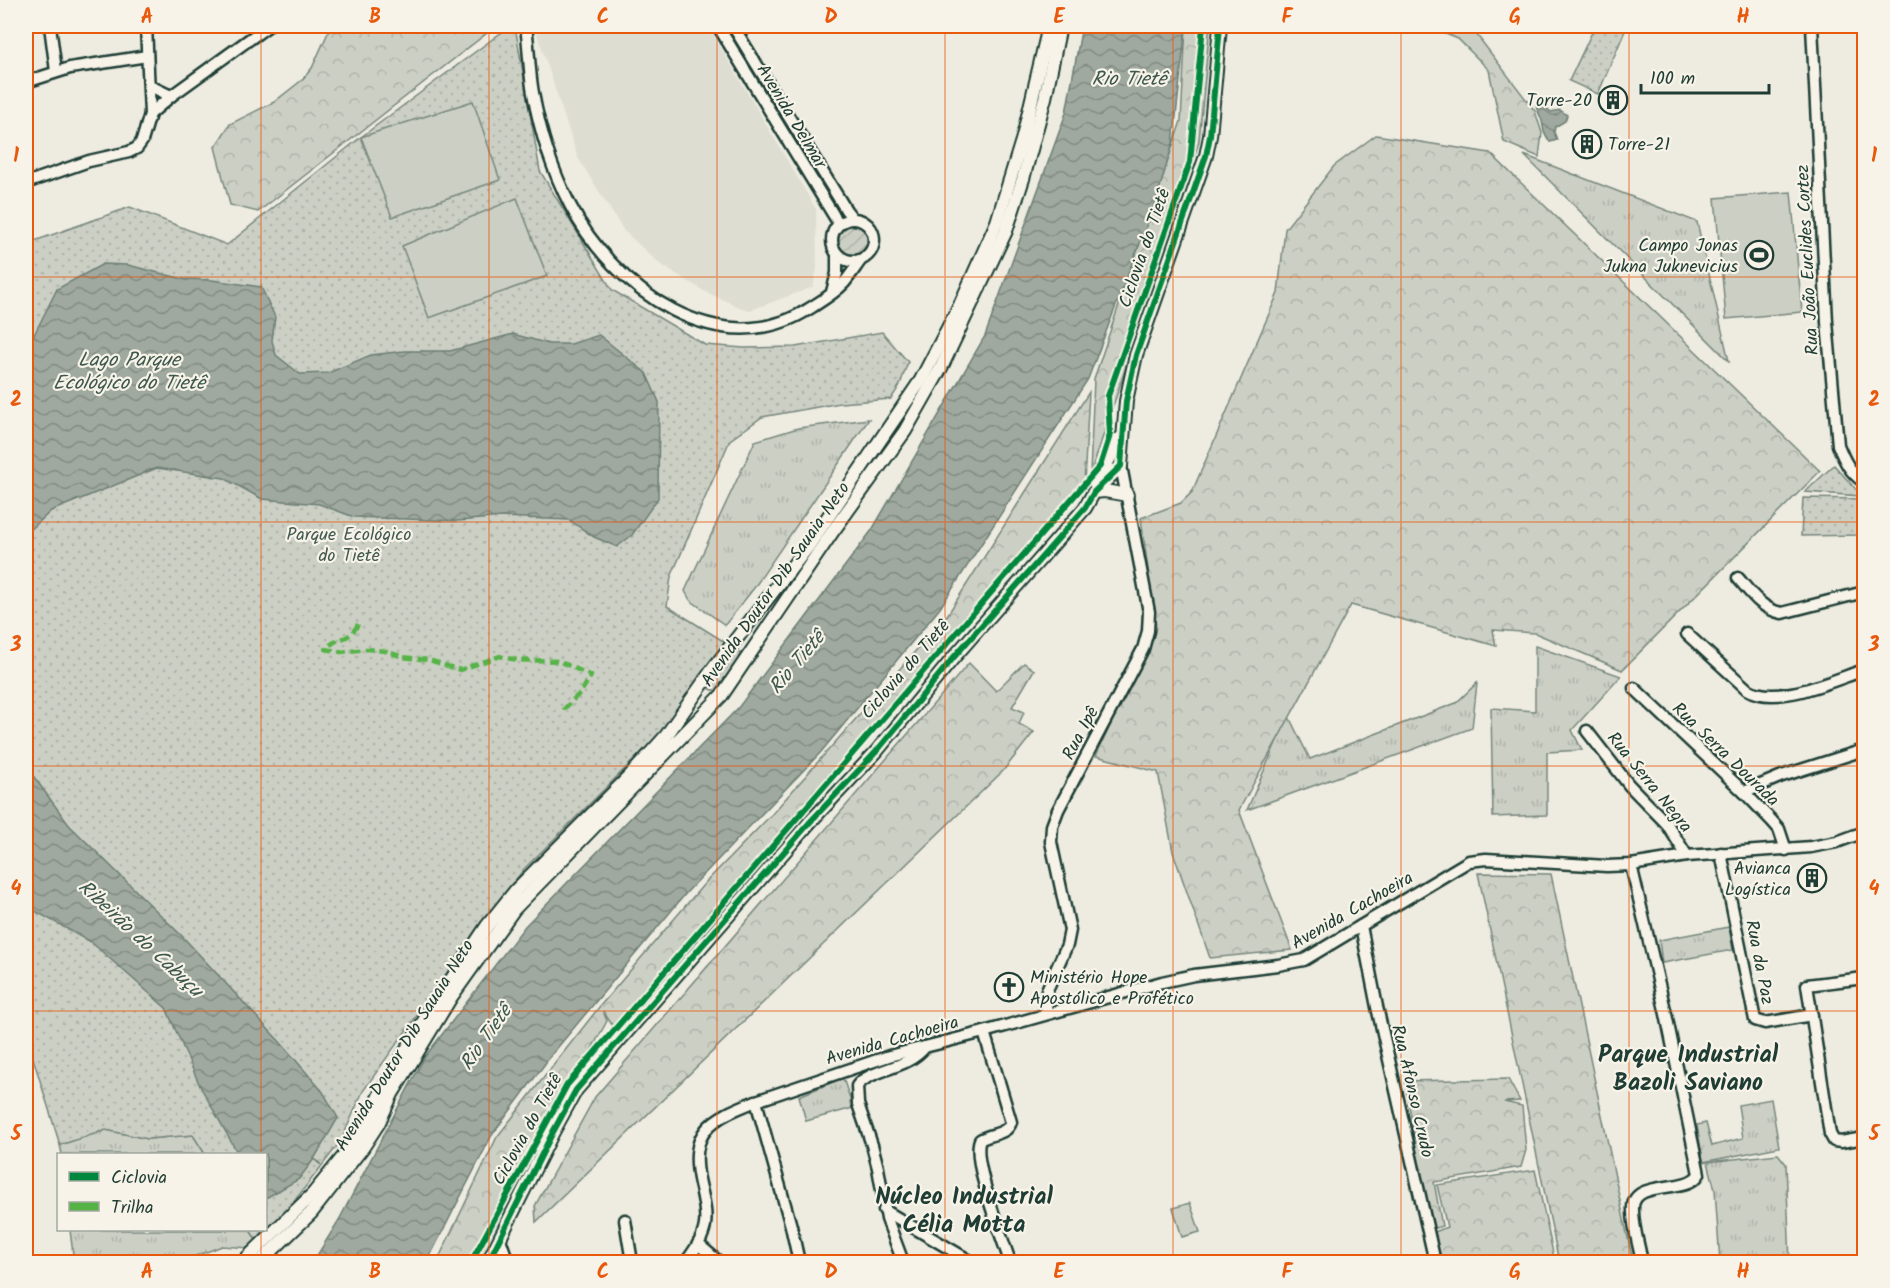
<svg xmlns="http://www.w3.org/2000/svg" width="1890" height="1288" font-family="Kalam,sans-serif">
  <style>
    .built { fill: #ddddd2 }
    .grass { fill: url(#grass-tufts); stroke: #76867c; stroke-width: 1.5 }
    .forest { fill: url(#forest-crowns); stroke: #76867c; stroke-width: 1.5 }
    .park { fill: url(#park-dots); stroke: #76867c; stroke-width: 1.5 }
    .garden { fill: url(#garden-furrows); stroke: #76867c; stroke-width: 1.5 }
    .pitch { fill: #cccfc4; stroke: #76867c; stroke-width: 1.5 }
    .water { fill: url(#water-waves); stroke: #6c7e74; stroke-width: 1.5 }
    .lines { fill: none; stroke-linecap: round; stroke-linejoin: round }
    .stream { stroke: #6c7e74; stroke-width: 2 }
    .minor-casing { stroke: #1f3d34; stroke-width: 15 }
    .major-casing { stroke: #1f3d34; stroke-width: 16 }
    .minor { stroke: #f7f3e8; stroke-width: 10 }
    .major { stroke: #f7f3e8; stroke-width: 12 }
    .quiet { stroke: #55b346; stroke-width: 4.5; stroke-dasharray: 9 4.5; stroke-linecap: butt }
    .cycleway-casing { stroke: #f7f3e8; stroke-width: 10 }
    .cycleway { stroke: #00873e; stroke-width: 6 }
    .grid { fill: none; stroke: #e8590c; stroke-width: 1.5; stroke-opacity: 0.55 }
    .labels { text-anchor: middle; stroke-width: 4.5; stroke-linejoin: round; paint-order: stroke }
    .poi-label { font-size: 18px; fill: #1f3d34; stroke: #f7f3e8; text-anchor: end }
    .street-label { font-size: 18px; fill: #1f3d34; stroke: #f7f3e8 }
    .park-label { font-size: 18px; fill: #425a51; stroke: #f7f3e8 }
    .water-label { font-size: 20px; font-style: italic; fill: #3f584f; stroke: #f7f3e8 }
    .district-label { font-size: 24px; font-weight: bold; fill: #1f3d34; stroke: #f7f3e8 }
    .neatline { fill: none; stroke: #e8590c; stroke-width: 2 }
    .grid-label { font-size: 20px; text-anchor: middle; font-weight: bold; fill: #e8590c }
  </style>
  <defs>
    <pattern id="grass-tufts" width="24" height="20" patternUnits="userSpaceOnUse" patternTransform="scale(1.5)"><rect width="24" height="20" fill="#cccfc4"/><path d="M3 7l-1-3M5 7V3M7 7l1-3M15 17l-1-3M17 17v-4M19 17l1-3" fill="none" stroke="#afb3a9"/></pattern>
    <pattern id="forest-crowns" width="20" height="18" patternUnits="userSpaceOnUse" patternTransform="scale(1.5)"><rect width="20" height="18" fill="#cccfc4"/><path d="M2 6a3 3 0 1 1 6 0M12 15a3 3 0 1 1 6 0" fill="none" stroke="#afb3a9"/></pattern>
    <pattern id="park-dots" width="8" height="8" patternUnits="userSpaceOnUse" patternTransform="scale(1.5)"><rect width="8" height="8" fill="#cccfc4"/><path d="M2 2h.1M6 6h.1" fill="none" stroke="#afb3a9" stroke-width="1.8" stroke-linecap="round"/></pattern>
    <pattern id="garden-furrows" width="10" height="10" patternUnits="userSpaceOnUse" patternTransform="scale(1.5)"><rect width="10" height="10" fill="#cccfc4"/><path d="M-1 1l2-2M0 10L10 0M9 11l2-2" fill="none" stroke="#afb3a9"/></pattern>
    <pattern id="water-waves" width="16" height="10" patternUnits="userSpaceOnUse" patternTransform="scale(1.5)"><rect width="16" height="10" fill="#9fa99f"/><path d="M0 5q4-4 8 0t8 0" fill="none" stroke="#818b82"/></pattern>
  </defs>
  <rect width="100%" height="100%" fill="#eeece1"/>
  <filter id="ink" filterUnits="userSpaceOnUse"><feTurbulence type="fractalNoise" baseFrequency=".0167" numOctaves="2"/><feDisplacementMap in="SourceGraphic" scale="12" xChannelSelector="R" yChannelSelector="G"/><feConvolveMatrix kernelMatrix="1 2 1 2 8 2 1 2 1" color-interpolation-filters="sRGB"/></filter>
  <g filter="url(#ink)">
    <!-- built -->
    <path class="built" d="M537,26H708L816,209L817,268L813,287L748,311L704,291L660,264L624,231L578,158L537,34Z"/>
    <!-- grass -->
    <g class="grass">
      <path d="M1524,155L1697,222L1729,361Z"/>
      <path d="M869,419L754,588L725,625L690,600L685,591L755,441L798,428Z"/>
      <path d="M1535,646L1621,676L1572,730L1582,750L1547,752V815L1493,817L1491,708L1535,711Z"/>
      <path d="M736,651L742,652L737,662L716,691L710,689V683Z"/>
      <path d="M1477,683L1472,728L1247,810L1288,715L1310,759L1456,703Z"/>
      <path d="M1729,927L1733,950L1662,963L1659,940Z"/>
      <path d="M843,1078L853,1108L806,1121L799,1096Z"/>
      <path d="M1771,1099L1779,1147L1703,1162L1697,1125L1706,1123L1712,1146L1743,1138L1738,1105Z"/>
      <path d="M106,1130L148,1139L193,1135L205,1154H62L60,1145Z"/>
      <path d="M1778,1154L1786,1164L1790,1262H1720L1715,1190L1708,1162Z"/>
      <path d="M70,1230H250L257,1241L250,1248L222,1246L188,1259L185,1262H74Z"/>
    </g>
    <!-- forest -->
    <g class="forest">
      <path d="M331,26H496L258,212L230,205L215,147L230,124L274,102L302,80L312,68Z"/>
      <path d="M1186,26H1210L1199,141L1186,187L1090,475L1094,379L1181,121Z"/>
      <path d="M1435,26H1470L1535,111L1542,133L1539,157L1504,142L1489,70L1458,39L1441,32Z"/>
      <path d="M1376,135L1490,153L1820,471L1622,670L1535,633L1493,630L1496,646L1351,605L1239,810L1292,950L1210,958L1173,852L1158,772L1096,756L1156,627L1141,518L1181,503L1192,492L1278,293L1285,229L1334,166Z"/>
      <path d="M1089,392L1084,483L616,1031L603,1011L607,1021L476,1262H437L497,1137L600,1006L704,884L773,813L948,614Z"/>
      <path d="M969,663L996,691L1024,663L1034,670L1012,707L1024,712L1019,724L1034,732L1003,771L536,1222L535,1206L595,1097Z"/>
      <path d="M1478,873L1551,874L1633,1262H1559Z"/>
      <path d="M1508,1079L1520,1101L1504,1102L1522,1106L1526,1150L1521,1167L1434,1182L1442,1226L1430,1230L1405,1081Z"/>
      <path d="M1535,1170L1555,1262H1441L1435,1232L1447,1227L1437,1185Z"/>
    </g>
    <!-- park -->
    <g class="park">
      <path d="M510,26H515L540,171L612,290L705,345L744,348L795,347L882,332L908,362L900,385L891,399L840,403L762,417L730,440L671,577L667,606L728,644L662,732L524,869L480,927L363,1091L341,1141L289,1208L257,1241L250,1230H266V1154H205L193,1135L148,1139L106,1130L60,1145L29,1045L26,1040V244L130,207L227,245L361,137Z"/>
      <path d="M1595,26H1627L1598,94L1569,81Z"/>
      <path d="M1834,465L1862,496L1805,492Z"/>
      <path d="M1803,498L1864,499V535L1801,536Z"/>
    </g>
    <!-- garden -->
    <circle class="garden" cx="854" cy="240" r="18"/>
    <!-- pitch -->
    <g class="pitch">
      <path d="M473,101L500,180L392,217L361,137Z"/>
      <path d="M1791,192L1802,312L1726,319L1715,198Z"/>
      <path d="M517,198L547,276L429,318L402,246Z"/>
      <path d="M1190,1203L1200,1232L1182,1237L1173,1208Z"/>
    </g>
    <!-- water -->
    <g class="water">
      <path d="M1082,26H1186L1173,143L1156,201L1088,379L940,608L821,752L687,892L553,1053L492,1135L427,1262H313L339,1220L424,1058L525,926L738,708L872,530L985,336L1066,113Z"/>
      <path d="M1542,104L1551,112L1560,110L1567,115L1565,121L1555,127L1554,132L1557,140L1550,142L1544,132L1542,121L1536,106Z"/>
      <path d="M103,264L128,265L183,279L212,280L261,287L275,317L272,341L276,355L300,374L328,373L371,355L405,351H450L513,334L549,344H571L599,335L646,373L659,402L658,498L632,535L617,547L594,537L569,520L502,517L458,521L354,517L319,504L262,499L224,478L157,468L51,511L26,534V338L32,339L57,289Z"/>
      <path d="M26,766L69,825L182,936L281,1043L323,1092L338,1118L314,1159L299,1179L266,1198V1154H238L200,1086L166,1008L91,942L26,906Z"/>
    </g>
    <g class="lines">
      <!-- stream -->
      <path class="stream" d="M313,1158L320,1164"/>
      <!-- minor casing -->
      <g class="minor-casing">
        <g id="minor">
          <path d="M50,26L56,71"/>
          <path d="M146,26L150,114"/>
          <path d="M526,26C529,48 529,71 533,93C540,132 552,170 570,205C612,288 721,368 812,307C823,300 835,293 844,283C850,276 855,268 860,261"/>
          <path d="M718,26L839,224"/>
          <path d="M733,26L846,210L853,219"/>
          <path d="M1812,26L1827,322L1838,445C1844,460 1850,473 1864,482"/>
          <path d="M26,82L70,68L147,56"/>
          <path d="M150,86L171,96"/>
          <path d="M26,183L89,161L129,152L137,148L142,141L150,114L171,96L268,26"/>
          <circle cx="853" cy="240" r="21"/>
          <path d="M832,292L837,273V254"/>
          <path d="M1738,578C1750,592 1762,610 1782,613L1864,592"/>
          <path d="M1687,634L1747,689C1777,707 1833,680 1864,670"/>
          <path d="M1634,688L1744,792L1772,821L1779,829L1786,850"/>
          <path d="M1587,731L1629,785L1667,824L1687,856"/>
          <path d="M1744,792L1782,776L1864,750"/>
          <path d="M1721,853L1755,1020L1765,1023L1812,1015"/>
          <path d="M1631,865L1666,1014L1699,1174C1688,1194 1634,1179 1633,1207C1632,1225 1639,1245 1642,1262"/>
          <path d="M1361,926L1377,1007L1435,1262"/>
          <path d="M1864,978L1807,985L1830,1134L1834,1141L1841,1142L1864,1138"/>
          <path d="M1046,1014L1047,990L1067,945L1070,930L1051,842L1052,826L1058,810L1143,649L1148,631L1149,612L1121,466"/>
          <path d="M984,1032L1011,1122C1007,1135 991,1133 980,1140C971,1160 1003,1239 1010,1262"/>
          <path d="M756,1101L791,1226L799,1262"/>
          <path d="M884,1210L972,1262"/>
          <path d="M625,1220L632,1262"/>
          <path d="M500,1239L508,1262"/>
          <path d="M698,1244L719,1262"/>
          <path d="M686,1262C694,1251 703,1239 705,1225C707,1212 703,1197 700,1184C688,1131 710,1119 756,1101L889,1056L984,1032L1162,982L1194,975L1278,965L1304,960L1469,861L1486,859L1607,866L1631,865L1687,856L1811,847L1837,842L1864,832"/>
          <path d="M903,1262L887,1219L878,1168L872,1145L858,1104L857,1086C871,1068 907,1070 925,1047"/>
        </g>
      </g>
      <!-- major casing -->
      <g class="major-casing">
        <g id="major">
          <path d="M1096,485L1119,439"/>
          <path d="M1094,492L1105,491L1127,495"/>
          <path d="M243,1262L313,1194L348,1151L367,1122L380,1094L425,1019L487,926L516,890L630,776L666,736L713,669L809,545L921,380L960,305L997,222L1023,137L1049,26"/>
          <path d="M260,1262L311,1213L363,1147L378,1124L392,1094L451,997L514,909L722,695L833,531L905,431L941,368L1006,231L1023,179L1045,98L1060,26"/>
          <path d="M488,1262L553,1132L576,1090L811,821L876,752L954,657L1085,508L1094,492L1121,466L1126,401L1136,355L1206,156L1210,136L1220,26"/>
        </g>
      </g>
      <!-- minor -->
      <use href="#minor" class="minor"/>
      <!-- major -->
      <use href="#major" class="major"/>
      <!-- quiet -->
      <path class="quiet" d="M358,624C349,643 336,636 326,649L341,652L367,649L385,651L403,657L429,660L460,670L500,656C519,663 537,659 557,661C561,662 586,673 591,676L581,692L561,712"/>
      <!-- cycleway casing -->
      <g class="cycleway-casing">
        <g id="cycleway">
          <path d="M471,1262L567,1085L1100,466L1110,435L1108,396L1190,162L1203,26"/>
          <path d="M488,1262L553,1132L576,1090L811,821L876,752L954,657L1085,508L1094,492L1121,466L1126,401L1136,355L1206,156L1210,136L1220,26"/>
        </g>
      </g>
      <!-- cycleway -->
      <use href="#cycleway" class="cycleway"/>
    </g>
  </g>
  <!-- grid -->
  <path class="grid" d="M261,26V1154M489,26V1262M717,26V1262M945,26V1262M1173,26V1262M1401,26V1262M1629,26V1262M26,277H1864M26,522H1864M26,766H1864M26,1011H1864M261,1230V1262"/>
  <!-- icons -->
  <defs>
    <g id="building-ring" transform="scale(1.5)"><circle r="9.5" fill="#f7f3e8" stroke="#1f3d34" stroke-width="1.5"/><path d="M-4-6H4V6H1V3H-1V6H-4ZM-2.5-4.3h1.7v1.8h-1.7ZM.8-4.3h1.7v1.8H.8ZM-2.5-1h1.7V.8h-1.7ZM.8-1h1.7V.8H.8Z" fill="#1f3d34"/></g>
    <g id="stadium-ring" transform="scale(1.5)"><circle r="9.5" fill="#f7f3e8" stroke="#1f3d34" stroke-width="1.5"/><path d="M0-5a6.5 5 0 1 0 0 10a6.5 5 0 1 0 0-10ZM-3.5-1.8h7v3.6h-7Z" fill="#1f3d34"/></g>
    <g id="church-ring" transform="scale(1.5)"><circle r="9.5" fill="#f7f3e8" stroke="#1f3d34" stroke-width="1.5"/><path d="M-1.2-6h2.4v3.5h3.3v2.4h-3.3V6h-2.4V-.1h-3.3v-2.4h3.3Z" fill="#1f3d34"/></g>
  </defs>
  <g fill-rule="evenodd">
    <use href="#building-ring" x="1613" y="100"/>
    <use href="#building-ring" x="1587" y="144"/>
    <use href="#stadium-ring" x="1759" y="255"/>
    <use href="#building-ring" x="1812" y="878"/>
    <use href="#church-ring" x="1009" y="987"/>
  </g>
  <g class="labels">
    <!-- poi labels -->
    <g class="poi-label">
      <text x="1592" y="106">Torre-20</text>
      <text x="1608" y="150" text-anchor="start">Torre-21</text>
      <text x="1738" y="251">Campo Jonas<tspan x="1738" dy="21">Jukna Juknevicius</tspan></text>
      <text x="1791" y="874">Avianca<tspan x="1791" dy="21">Logística</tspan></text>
      <text x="1030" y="983" text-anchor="start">Ministério Hope<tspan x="1030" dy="21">Apostólico e Profético</tspan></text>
    </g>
    <!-- street labels -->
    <g class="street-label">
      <text transform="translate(792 116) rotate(59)" y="6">Avenida Delmar</text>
      <text transform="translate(1144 248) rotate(-71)" y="6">Ciclovia do Tietê</text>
      <text transform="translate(1807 260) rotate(-93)" y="6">Rua João Euclides Cortez</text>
      <text transform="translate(775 584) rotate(-55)" y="6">Avenida Doutor Dib Sauaia Neto</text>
      <text transform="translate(905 669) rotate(-49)" y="6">Ciclovia do Tietê</text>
      <text transform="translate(1080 733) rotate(-62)" y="6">Rua Ipê</text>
      <text transform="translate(1726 754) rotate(44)" y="6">Rua Serra Dourada</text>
      <text transform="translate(1650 782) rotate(51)" y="6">Rua Serra Negra</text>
      <text transform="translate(1352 910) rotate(-30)" y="6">Avenida Cachoeira</text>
      <text transform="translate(1760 962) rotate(79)" y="6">Rua da Paz</text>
      <text transform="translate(892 1040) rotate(-16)" y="6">Avenida Cachoeira</text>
      <text transform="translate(404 1045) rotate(-58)" y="6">Avenida Doutor Dib Sauaia Neto</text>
      <text transform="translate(1413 1091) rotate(77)" y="6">Rua Afonso Crudo</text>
      <text transform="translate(527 1129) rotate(-61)" y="6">Ciclovia do Tietê</text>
    </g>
    <!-- park labels -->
    <g class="park-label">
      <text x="349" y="540">Parque Ecológico<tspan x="349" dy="21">do Tietê</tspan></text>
    </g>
    <!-- water labels -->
    <g class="water-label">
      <text x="1129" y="85">Rio Tietê</text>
      <text x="129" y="366">Lago Parque<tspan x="129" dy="23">Ecológico do Tietê</tspan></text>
      <text transform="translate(796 662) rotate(-50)" y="7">Rio Tietê</text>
      <text transform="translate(141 938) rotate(43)" y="7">Ribeirão do Cabuçu</text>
      <text transform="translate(485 1037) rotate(-55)" y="7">Rio Tietê</text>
    </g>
    <!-- district labels -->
    <g class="district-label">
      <text x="1688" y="1062">Parque Industrial<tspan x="1688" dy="28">Bazoli Saviano</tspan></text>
      <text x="964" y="1204">Núcleo Industrial<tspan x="964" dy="28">Célia Motta</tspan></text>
    </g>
  </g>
  <!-- margin -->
  <rect width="1890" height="1288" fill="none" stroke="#f7f3e8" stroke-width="66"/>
  <!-- legend -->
  <rect x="57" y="1153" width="210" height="78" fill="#f7f3e8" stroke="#a1aaa0" stroke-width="1.5"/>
  <rect x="69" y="1172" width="30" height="9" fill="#00873e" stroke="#a1aaa0" stroke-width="1.5"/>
  <text x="111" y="1183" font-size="18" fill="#1f3d34">Ciclovia</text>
  <rect x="69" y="1202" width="30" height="9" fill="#55b346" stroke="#a1aaa0" stroke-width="1.5"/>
  <text x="111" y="1213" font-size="18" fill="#1f3d34">Trilha</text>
  <!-- scale -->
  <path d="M1641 84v9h128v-9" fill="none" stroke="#1f3d34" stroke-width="3"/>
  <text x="1650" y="84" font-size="18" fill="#1f3d34" stroke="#f7f3e8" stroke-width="4.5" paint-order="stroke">100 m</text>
  <rect x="33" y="33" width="1824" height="1222" class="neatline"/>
  <g class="grid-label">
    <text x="147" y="23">A</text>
    <text x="375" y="23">B</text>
    <text x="603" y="23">C</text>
    <text x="831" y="23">D</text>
    <text x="1059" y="23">E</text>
    <text x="1287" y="23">F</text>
    <text x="1515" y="23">G</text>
    <text x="1743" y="23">H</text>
    <text x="16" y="162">1</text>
    <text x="1874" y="162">1</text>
    <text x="16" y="406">2</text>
    <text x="1874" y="406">2</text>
    <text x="16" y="651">3</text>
    <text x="1874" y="651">3</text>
    <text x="16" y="895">4</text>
    <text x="1874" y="895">4</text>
    <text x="16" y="1140">5</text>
    <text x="1874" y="1140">5</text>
    <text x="147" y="1278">A</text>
    <text x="375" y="1278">B</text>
    <text x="603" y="1278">C</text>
    <text x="831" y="1278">D</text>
    <text x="1059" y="1278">E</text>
    <text x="1287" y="1278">F</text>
    <text x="1515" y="1278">G</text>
    <text x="1743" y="1278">H</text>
  </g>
</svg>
